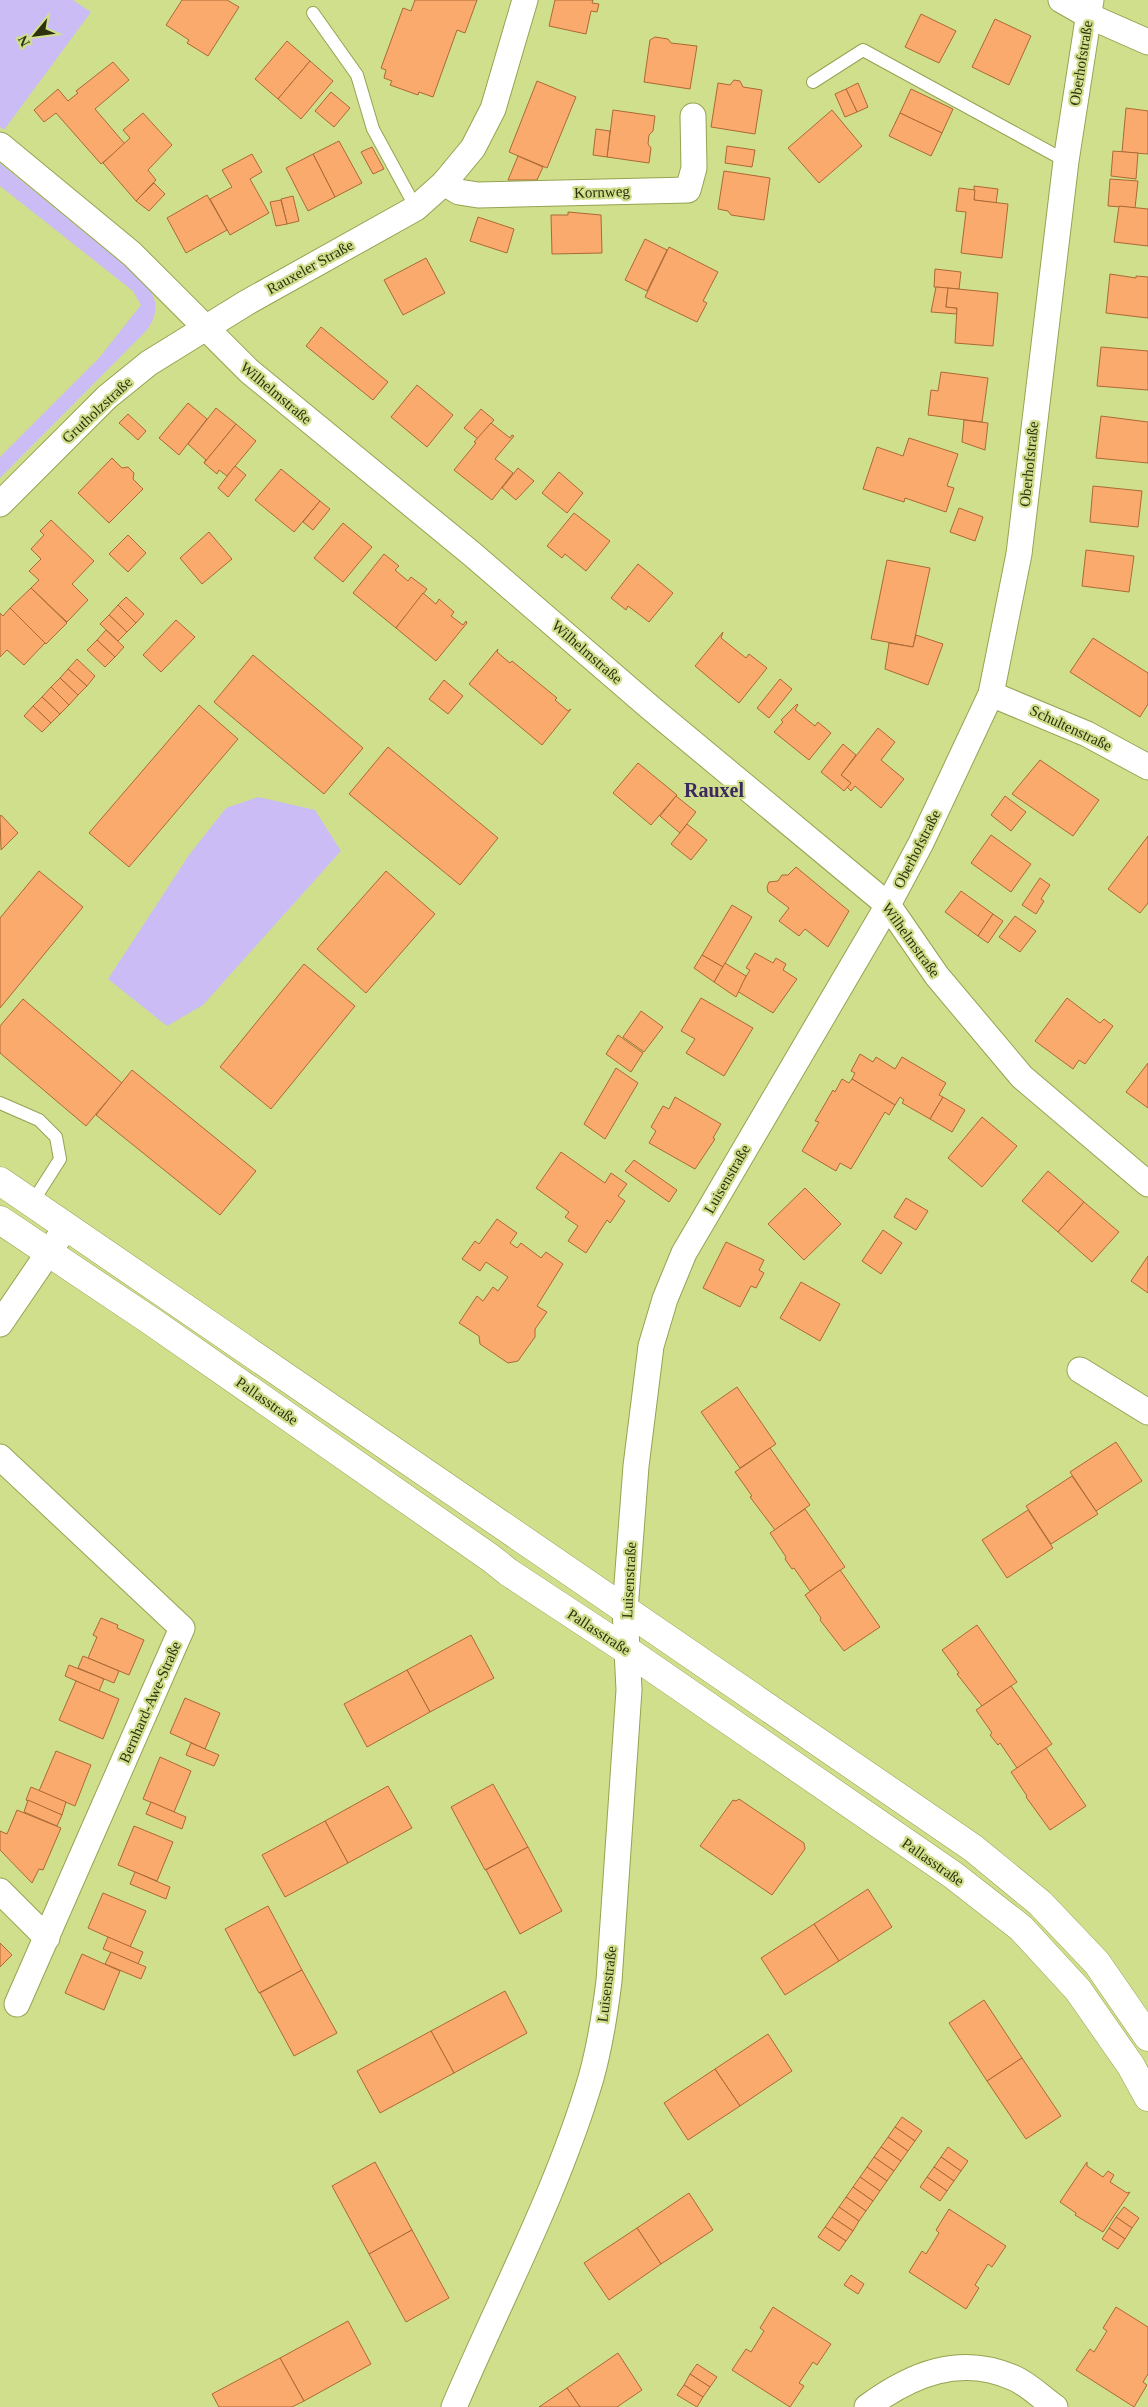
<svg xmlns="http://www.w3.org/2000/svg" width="1148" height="2407" font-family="Georgia,serif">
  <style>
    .green { fill: #cbbcf5 }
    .building { fill: #fbaa6d; stroke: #ab6935 }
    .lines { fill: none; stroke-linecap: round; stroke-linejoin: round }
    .lane-casing { stroke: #96a351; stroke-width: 14 }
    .street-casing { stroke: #96a351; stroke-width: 27 }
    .secondary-casing { stroke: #96a351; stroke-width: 29 }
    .lane { stroke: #fff; stroke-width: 12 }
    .street { stroke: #fff; stroke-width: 25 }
    .secondary { stroke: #fff; stroke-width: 28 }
    .labels { text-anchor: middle; stroke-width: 4.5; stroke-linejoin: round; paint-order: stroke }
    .street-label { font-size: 15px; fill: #2c310e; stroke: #d0df8c }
    .district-label { font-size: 20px; font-weight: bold; fill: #3c2761; stroke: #d0df8c }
  </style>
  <rect width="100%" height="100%" fill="#d0df8c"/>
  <!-- green -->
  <g class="green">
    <path d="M0,0H73L91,12L4,130L0,127Z"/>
    <path d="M0,163L140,278C157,294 161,310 147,330L0,478V457L99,358L141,305L133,291L0,186Z"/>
    <path d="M258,797L315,810L341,851L203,1005L167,1026L108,979L189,855L226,808Z"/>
  </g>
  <!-- building -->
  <g class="building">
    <path d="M182,0H227L239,7L208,56L187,43L189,40L166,25Z"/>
    <path d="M415,0H477L465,33L457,30L433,97L419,92L418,95L390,85L392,81L384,78L386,70L381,68L403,8L411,11Z"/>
    <path d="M555,0H593L592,3L599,4L597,12L591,11L586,34L549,26Z"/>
    <path d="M921,14L956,31L939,63L905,47Z"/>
    <path d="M995,19L1031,36L1009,85L972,67Z"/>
    <path d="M655,37L668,39L671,43L697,46L690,89L644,82L650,40Z"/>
    <path d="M287,41L310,61L278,99L255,79Z"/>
    <path d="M310,61L333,81L301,119L278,99Z"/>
    <path d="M113,62L129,80L95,109L125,144L101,164L56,113L44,122L34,110L58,89L68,101L78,93L76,91Z"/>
    <path d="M734,80L740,81L743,87L762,90L755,134L711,127L718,83L730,85Z"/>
    <path d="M537,81L576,97L547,168L509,152Z"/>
    <path d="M858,83L868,107L857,112L846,89Z"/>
    <path d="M846,89L857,112L845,117L835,94Z"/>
    <path d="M911,89L953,109L942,133L900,113Z"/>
    <path d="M331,92L350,108L334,127L315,111Z"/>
    <path d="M1126,108L1148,111V154L1122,152Z"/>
    <path d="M613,110L655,116L653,131L649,135L648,144L651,148L649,163L607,157Z"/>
    <path d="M832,110L862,146L819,183L788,148Z"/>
    <path d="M143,113L172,145L148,170L156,180L136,201L103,163L130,138L123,130Z"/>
    <path d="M900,113L942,133L931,156L889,136Z"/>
    <path d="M596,129L610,131L607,157L593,155Z"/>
    <path d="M339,141L362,183L335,197L313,154Z"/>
    <path d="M727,146L755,150L752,167L725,163Z"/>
    <path d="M372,147L384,169L373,174L361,152Z"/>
    <path d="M1113,151L1138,153L1136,179L1111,176Z"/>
    <path d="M252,154L262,172L250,179L269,213L230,235L210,199L232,187L222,170Z"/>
    <path d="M313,154L335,197L308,211L286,168Z"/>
    <path d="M518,156L543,167L537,180H508Z"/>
    <path d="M724,171L770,178L764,220L731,215L728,211L718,209Z"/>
    <path d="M1110,179L1138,181L1135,208L1108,206Z"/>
    <path d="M154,183L165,194L149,211L136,201Z"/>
    <path d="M974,186L998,189L996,203L974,200Z"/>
    <path d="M959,188L975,190L974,200L1008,204L1002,258L961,253L966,212L956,211Z"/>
    <path d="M207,195L227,230L186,253L167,218Z"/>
    <path d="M293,196L299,221L287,224L281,199Z"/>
    <path d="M281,200L287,224L276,226L270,202Z"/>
    <path d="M1119,206L1148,209V246L1114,242Z"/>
    <path d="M568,212L601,215L602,253L552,254L551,215H568Z"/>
    <path d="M478,217L514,229L507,253L470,241Z"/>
    <path d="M645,239L667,250L647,291L625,280Z"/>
    <path d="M669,247L718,272L703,301L707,303L697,322L645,297Z"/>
    <path d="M426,258L445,293L403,315L384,280Z"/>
    <path d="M935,269L961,272L959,289L934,287Z"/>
    <path d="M1110,274L1136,278V276L1148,277V318L1106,313Z"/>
    <path d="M936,287L948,288L946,307L957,308V314L931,312Z"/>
    <path d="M948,288L998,293L993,346L955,343L957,308L946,307Z"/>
    <path d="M321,327L388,382L373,400L306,346Z"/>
    <path d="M1101,347L1148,351V390L1097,386Z"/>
    <path d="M941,372L988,378L982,422L928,415L931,390L938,391Z"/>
    <path d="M417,385L453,415L427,447L391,417Z"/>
    <path d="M188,403L207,419L179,455L159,438Z"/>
    <path d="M216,408L236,424L204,463L206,460L188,444Z"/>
    <path d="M481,409L494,420L478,439L464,428Z"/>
    <path d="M128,414L146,431L138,440L119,423Z"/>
    <path d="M1101,416L1148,422V463L1096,458Z"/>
    <path d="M964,420L988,423L985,450L962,442Z"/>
    <path d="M491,423L510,438L512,435L514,436L495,459L513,473L492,500L454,470L476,443L474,442Z"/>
    <path d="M236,424L256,441L227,476L219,470L217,474L204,463Z"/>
    <path d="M909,438L958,454L947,486L954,488L946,512L905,498L904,502L863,489L877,447L903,456Z"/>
    <path d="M112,458L122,468L128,467L134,473L133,479L143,489L109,523L78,493Z"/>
    <path d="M235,466L246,475L228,497L218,488Z"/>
    <path d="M518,468L534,481L516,500L502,488Z"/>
    <path d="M281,469L320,501L294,532L255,500Z"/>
    <path d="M559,472L583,493L567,513L542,493Z"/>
    <path d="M1093,486L1142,491L1138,527L1090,522Z"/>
    <path d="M320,501L330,509L313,530L303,522Z"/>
    <path d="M959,508L983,517L975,541L950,532Z"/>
    <path d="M574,513L610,541L586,571L565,554L562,558L547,546Z"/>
    <path d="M51,520L94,561L72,584L88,600L67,622L31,588L39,580L29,571L41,559L31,549L44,535L40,531Z"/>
    <path d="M343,523L372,547L343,582L314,558Z"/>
    <path d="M209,532L232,559L202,584L180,558Z"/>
    <path d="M128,535L146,553L128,572L109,554Z"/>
    <path d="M1086,550L1134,556L1129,592L1082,586Z"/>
    <path d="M384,554L399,566L395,570L408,581L411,577L427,589L396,628L353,593Z"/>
    <path d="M887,560L930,568L913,647L871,639Z"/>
    <path d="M638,564L673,593L649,622L628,606L626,610L611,598Z"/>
    <path d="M31,588L67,623L46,644L10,608Z"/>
    <path d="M423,593L436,604L439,599L454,612L451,616L463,625L466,621L467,623L436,661L396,628Z"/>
    <path d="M126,597L144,614L136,623L118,605Z"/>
    <path d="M118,605L136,623L127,632L109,615Z"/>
    <path d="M10,608L45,643L24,665L7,650L0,657V613L3,616Z"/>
    <path d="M109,615L127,632L118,641L100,624Z"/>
    <path d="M176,620L195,637L161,672L143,655Z"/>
    <path d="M106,630L124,647L115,657L97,640Z"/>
    <path d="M723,632L721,638L746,658L749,654L767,668L739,703L695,666Z"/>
    <path d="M916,635L943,644L928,685L885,669L889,643L913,647Z"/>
    <path d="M1093,638L1148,673V704L1140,717L1070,672Z"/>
    <path d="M97,640L115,657L105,667L87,650Z"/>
    <path d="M498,649L497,652L510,663L512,661L557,698L555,700L568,711L571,709L542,745L469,684Z"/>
    <path d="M253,655L363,748L324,794L214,702Z"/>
    <path d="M77,659L95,676L87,686L68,669Z"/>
    <path d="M68,669L87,686L78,695L60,678Z"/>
    <path d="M60,678L78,695L69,705L51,687Z"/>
    <path d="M780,679L792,689L769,718L757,708Z"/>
    <path d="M444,680L463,696L448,714L429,699Z"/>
    <path d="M51,687L69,705L60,714L42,697Z"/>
    <path d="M42,697L60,714L51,723L33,706Z"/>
    <path d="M797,704L798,705L795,710L815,726L818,722L831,733L809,760L774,732L783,722L781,720Z"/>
    <path d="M199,705L238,739L129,867L89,833Z"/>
    <path d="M33,706L51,723L42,732L24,716Z"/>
    <path d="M878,728L895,742L881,760L904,779L881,808L855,786L851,791L847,787L851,783L841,775Z"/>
    <path d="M843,744L856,755L841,775L851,783L844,791L821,772Z"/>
    <path d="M388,747L498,838L460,885L349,794Z"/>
    <path d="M1040,760L1099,800L1073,836L1012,794Z"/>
    <path d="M638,763L677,795L651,825L613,793Z"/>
    <path d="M676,796L696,812L680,833L660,816Z"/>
    <path d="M1005,796L1026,812L1011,831L991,815Z"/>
    <path d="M1,815L18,833L1,850L0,817Z"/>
    <path d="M687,824L707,840L691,860L671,844Z"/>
    <path d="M991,835L1031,864L1011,892L971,863Z"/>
    <path d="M1148,836V903L1140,913L1108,889Z"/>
    <path d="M796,867L849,911L828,947L805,929L799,936L779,921L789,908L768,892L767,887L769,882L778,881L782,875H788Z"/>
    <path d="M39,871L83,907L0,1008V918Z"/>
    <path d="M386,871L435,914L366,993L317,949Z"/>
    <path d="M1040,878L1050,885L1041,899L1044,901L1036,914L1022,905Z"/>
    <path d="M961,891L993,914L978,936L945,912Z"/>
    <path d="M732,905L752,917L723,967L702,955Z"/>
    <path d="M993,914L1003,921L988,943L978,936Z"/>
    <path d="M1015,916L1036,931L1020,952L999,937Z"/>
    <path d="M755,953L773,963L776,958L786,964L783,970L797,979L773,1013L737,991L750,970L746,968Z"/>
    <path d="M702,955L723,967L714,982L694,968Z"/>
    <path d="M725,963L746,976L736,997L714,982Z"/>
    <path d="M304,964L355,1006L271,1109L220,1067Z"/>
    <path d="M701,998L753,1028L724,1076L686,1053L695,1039L681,1031Z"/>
    <path d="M1067,998L1100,1023L1104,1019L1113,1026L1085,1064L1079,1060L1073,1069L1035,1041Z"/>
    <path d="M23,999L122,1083L86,1126L0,1053V1026Z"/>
    <path d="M641,1011L663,1027L644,1052L623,1037Z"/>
    <path d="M618,1035L643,1053L631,1072L606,1054Z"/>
    <path d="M860,1054L873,1062L876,1057L895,1069L902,1057L946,1083L939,1095L943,1097L930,1119L902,1103L904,1100L900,1097L895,1105L852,1079L855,1073L851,1071Z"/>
    <path d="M1148,1063V1108L1126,1092Z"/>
    <path d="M616,1068L638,1083L605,1139L584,1124Z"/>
    <path d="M132,1070L256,1171L220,1215L96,1115Z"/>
    <path d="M842,1079L849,1083L852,1079L895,1105L889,1115L885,1112L851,1169L840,1163L836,1171L802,1151L819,1122L815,1121L833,1090L835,1092Z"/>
    <path d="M675,1097L721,1124L713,1138L715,1139L695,1169L649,1143L656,1131L651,1127L663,1106L669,1109Z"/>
    <path d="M943,1097L965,1110L952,1132L930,1119Z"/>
    <path d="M982,1117L1017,1146L982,1187L948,1158Z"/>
    <path d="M561,1152L605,1183L611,1173L627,1184L618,1196L625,1201L610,1223L607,1220L586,1253L568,1241L578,1226L565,1217L569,1212L536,1188Z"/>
    <path d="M634,1160L677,1190L669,1202L625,1171Z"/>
    <path d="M1048,1171L1084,1202L1058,1232L1022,1201Z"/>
    <path d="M805,1188L841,1224L804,1260L768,1224Z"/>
    <path d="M906,1198L928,1211L916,1230L894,1217Z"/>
    <path d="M1084,1202L1119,1232L1092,1262L1058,1232Z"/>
    <path d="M497,1219L517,1233L510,1243L517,1248L521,1243L541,1258L546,1252L563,1264L537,1306L547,1312L535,1329V1337L518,1361L508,1363L480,1344L479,1336L459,1323L477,1296L483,1301L493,1287L498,1291L508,1277L486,1262L480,1271L462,1259L475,1241L479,1244Z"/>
    <path d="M883,1230L902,1243L881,1274L862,1261Z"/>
    <path d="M726,1242L764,1260L759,1270L764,1273L756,1288L751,1286L740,1307L703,1288Z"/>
    <path d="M1148,1256V1293L1131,1281Z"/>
    <path d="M801,1282L840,1304L820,1341L780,1318Z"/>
    <path d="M737,1387L776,1444L740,1468L701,1412Z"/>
    <path d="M1116,1442L1142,1481L1096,1511L1070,1472Z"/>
    <path d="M770,1448L810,1505L775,1530L750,1497L752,1496L735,1472Z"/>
    <path d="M1072,1476L1098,1514L1051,1544L1026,1506Z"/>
    <path d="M805,1509L845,1567L810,1591L794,1568L792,1569L785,1559L786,1557L770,1533Z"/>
    <path d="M1028,1510L1053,1548L1007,1578L982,1540Z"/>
    <path d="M840,1570L880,1627L844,1651L820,1620L821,1618L805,1595Z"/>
    <path d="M101,1618L118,1625L117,1628L144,1640L129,1675L88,1658L97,1637L93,1635Z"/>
    <path d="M977,1625L1017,1682L982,1706L957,1674L959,1673L942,1650Z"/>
    <path d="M471,1635L494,1678L430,1712L407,1670Z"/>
    <path d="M83,1656L119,1671L114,1683L78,1668Z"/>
    <path d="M69,1665L104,1679L99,1691L65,1676Z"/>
    <path d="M407,1670L430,1712L367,1747L344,1704Z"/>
    <path d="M76,1681L119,1699L103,1739L59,1720Z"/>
    <path d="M1011,1686L1052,1744L1017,1768L1000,1743L998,1745L990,1735L992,1733L976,1710Z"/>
    <path d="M185,1698L220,1713L205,1749L170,1733Z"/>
    <path d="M191,1743L219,1755L214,1766L186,1755Z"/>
    <path d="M1046,1748L1086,1806L1050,1830L1026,1797L1027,1796L1011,1772Z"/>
    <path d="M56,1751L91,1765L75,1806L39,1791Z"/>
    <path d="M160,1757L191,1771L174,1812L143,1799Z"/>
    <path d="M493,1784L528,1847L485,1870L451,1807Z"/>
    <path d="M388,1786L412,1828L348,1863L325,1821Z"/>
    <path d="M31,1787L66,1802L62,1815L26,1800Z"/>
    <path d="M739,1799L804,1843L805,1849L772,1895L700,1846L733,1800L736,1801Z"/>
    <path d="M28,1800L62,1815L57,1826L24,1812Z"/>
    <path d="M151,1802L186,1817L182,1829L146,1814Z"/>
    <path d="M17,1810L61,1828L43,1870L39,1869L32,1883L0,1850V1831L7,1834Z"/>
    <path d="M325,1821L348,1863L285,1897L262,1855Z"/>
    <path d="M134,1826L173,1842L157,1881L118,1865Z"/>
    <path d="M528,1847L562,1911L520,1934L486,1870Z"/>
    <path d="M135,1872L170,1887L166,1899L130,1884Z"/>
    <path d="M868,1889L892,1927L839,1961L814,1924Z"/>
    <path d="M103,1893L146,1911L130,1947L88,1928Z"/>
    <path d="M268,1906L302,1970L259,1993L225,1929Z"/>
    <path d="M814,1924L839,1961L785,1995L761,1958Z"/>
    <path d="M108,1937L143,1952L138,1964L103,1949Z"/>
    <path d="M0,1943L12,1955L0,1967Z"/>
    <path d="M111,1952L146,1967L141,1979L105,1964Z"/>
    <path d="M82,1954L120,1971L104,2010L65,1993Z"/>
    <path d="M302,1970L337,2033L294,2056L260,1993Z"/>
    <path d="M505,1991L527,2033L454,2073L431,2031Z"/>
    <path d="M984,2000L1022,2058L987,2081L949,2023Z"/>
    <path d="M431,2031L454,2073L380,2113L357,2071Z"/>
    <path d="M768,2034L792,2071L740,2106L715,2069Z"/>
    <path d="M1022,2058L1061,2116L1026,2139L987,2081Z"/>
    <path d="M715,2069L740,2106L688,2140L664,2103Z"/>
    <path d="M902,2117L922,2131L915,2141L895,2127Z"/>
    <path d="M895,2127L915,2141L908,2151L888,2137Z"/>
    <path d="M888,2137L908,2151L901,2161L881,2147Z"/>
    <path d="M881,2147L901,2161L894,2171L874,2157Z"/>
    <path d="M948,2147L968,2161L961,2171L941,2157Z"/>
    <path d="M874,2157L894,2171L887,2181L867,2167Z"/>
    <path d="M941,2157L961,2171L954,2181L934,2167Z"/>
    <path d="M375,2162L412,2230L369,2254L332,2186Z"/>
    <path d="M1087,2162V2166L1103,2177L1108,2171L1114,2175L1110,2182L1127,2193L1130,2192L1103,2232L1075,2215L1076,2213L1060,2202Z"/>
    <path d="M867,2167L887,2181L880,2191L860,2177Z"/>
    <path d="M934,2167L954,2181L947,2191L927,2177Z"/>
    <path d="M860,2177L880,2191L873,2201L853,2187Z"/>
    <path d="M927,2177L947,2191L940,2201L920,2187Z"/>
    <path d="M853,2187L873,2201L866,2211L846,2197Z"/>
    <path d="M689,2193L713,2230L661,2264L637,2228Z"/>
    <path d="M846,2197L866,2211L859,2221L839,2207Z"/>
    <path d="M839,2207L859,2221L853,2231L832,2217Z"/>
    <path d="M1124,2207L1139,2218L1132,2228L1116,2217Z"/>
    <path d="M949,2209L1006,2246L992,2267L988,2264L975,2285L979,2288L966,2309L909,2272L922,2251L926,2254L939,2233L936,2230Z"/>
    <path d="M832,2217L853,2231L846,2241L825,2227Z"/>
    <path d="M1116,2217L1132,2228L1125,2239L1109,2228Z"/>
    <path d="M825,2227L846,2241L839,2251L818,2237Z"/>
    <path d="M637,2228L661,2264L609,2300L584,2263Z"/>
    <path d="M1109,2228L1125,2239L1118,2249L1102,2239Z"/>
    <path d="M412,2230L449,2298L406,2322L369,2254Z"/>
    <path d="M851,2275L864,2284L858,2294L844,2285Z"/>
    <path d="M773,2307L831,2344L817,2365L813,2362L799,2383L804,2386L790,2407L732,2370L746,2349L751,2352L764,2331L760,2328Z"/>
    <path d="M1116,2307L1148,2327V2374L1143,2382L1147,2385L1134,2407L1076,2370L1090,2349L1094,2352L1107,2331L1103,2328Z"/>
    <path d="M348,2321L371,2364L304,2401L280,2358Z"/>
    <path d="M618,2353L642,2390L617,2407H580L567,2388Z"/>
    <path d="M280,2358L304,2401L292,2407H219L212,2394Z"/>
    <path d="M697,2364L717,2377L710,2387L690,2374Z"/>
    <path d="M690,2374L710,2387L703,2397L684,2385Z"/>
    <path d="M684,2385L703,2397L697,2407L677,2395Z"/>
    <path d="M567,2388L580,2407H539Z"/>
  </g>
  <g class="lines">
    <!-- lane casing -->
    <g class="lane-casing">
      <g id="lane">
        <path d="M313,13L357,75L373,129L416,208"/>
        <path d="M813,82L863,50L1066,161"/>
        <path d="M0,1103L39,1120L56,1137L60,1159L32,1203"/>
      </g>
    </g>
    <!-- street casing -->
    <g class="street-casing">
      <g id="street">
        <path d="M1061,0L1089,16L1148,42"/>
        <path d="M0,145L132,254L249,371L472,554L652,709L888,905L937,976L1022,1077L1148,1184"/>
        <path d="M444,183L459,192L478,195L688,190L694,168L693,116"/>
        <path d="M0,504L107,397L149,363L246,303L416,208L444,183L473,148L493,109L525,0"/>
        <path d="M991,694L1087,734L1148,767"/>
        <path d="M0,1324L66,1227"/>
        <path d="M1080,1370L1148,1412"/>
        <path d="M0,1457L182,1628L17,2004"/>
        <path d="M0,1891L47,1938"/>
        <path d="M454,2407C500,2299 558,2190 591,2078C600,2046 605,2013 609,1981L629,1690L625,1610L636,1466L651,1346L665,1299L684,1253L888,905L921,843L991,694L1019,554L1066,161L1091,0"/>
        <path d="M867,2407C912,2374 960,2354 1014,2378C1028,2384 1042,2398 1055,2407"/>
      </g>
    </g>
    <!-- secondary casing -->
    <g class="secondary-casing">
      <g id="secondary">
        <path d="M0,1181L973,1848L1040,1903L1097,1963L1148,2037"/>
        <path d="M0,1220L151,1321L492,1559L508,1572L628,1651L953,1875L1021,1928L1078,1990L1131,2066L1148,2097"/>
      </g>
    </g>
    <!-- lane -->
    <use href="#lane" class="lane"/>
    <!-- street -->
    <use href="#street" class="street"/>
    <!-- secondary -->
    <use href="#secondary" class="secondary"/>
  </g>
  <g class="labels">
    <!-- street labels -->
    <g class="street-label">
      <text transform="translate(1081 63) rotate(-81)" y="5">Oberhofstraße</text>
      <text transform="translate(602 192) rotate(-2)" y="5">Kornweg</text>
      <text transform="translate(310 267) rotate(-29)" y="5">Rauxeler Straße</text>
      <text transform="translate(276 393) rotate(40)" y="5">Wilhelmstraße</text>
      <text transform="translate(97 410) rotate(-43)" y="5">Grutholzstraße</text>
      <text transform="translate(1029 464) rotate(-84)" y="5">Oberhofstraße</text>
      <text transform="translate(587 652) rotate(41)" y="5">Wilhelmstraße</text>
      <text transform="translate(1071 728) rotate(25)" y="5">Schultenstraße</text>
      <text transform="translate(917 849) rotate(-63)" y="5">Oberhofstraße</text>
      <text transform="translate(911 940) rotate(54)" y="5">Wilhelmstraße</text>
      <text transform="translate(727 1179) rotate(-60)" y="5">Luisenstraße</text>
      <text transform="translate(267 1401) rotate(35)" y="5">Pallasstraße</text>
      <text transform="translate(629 1580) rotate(-87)" y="5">Luisenstraße</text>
      <text transform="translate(599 1632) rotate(33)" y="5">Pallasstraße</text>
      <text transform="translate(150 1702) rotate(-66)" y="5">Bernhard-Awe-Straße</text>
      <text transform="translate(933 1862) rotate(35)" y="5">Pallasstraße</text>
      <text transform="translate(607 1984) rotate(-83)" y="5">Luisenstraße</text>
    </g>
    <!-- district labels -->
    <g class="district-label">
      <text x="714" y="797">Rauxel</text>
    </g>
  </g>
  <!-- north arrow -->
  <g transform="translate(35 35) rotate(241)" stroke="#d0df8c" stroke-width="4" paint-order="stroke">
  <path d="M0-4L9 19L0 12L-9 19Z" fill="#2c310e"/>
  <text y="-8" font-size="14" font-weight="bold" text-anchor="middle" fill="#2c310e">N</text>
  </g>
</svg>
